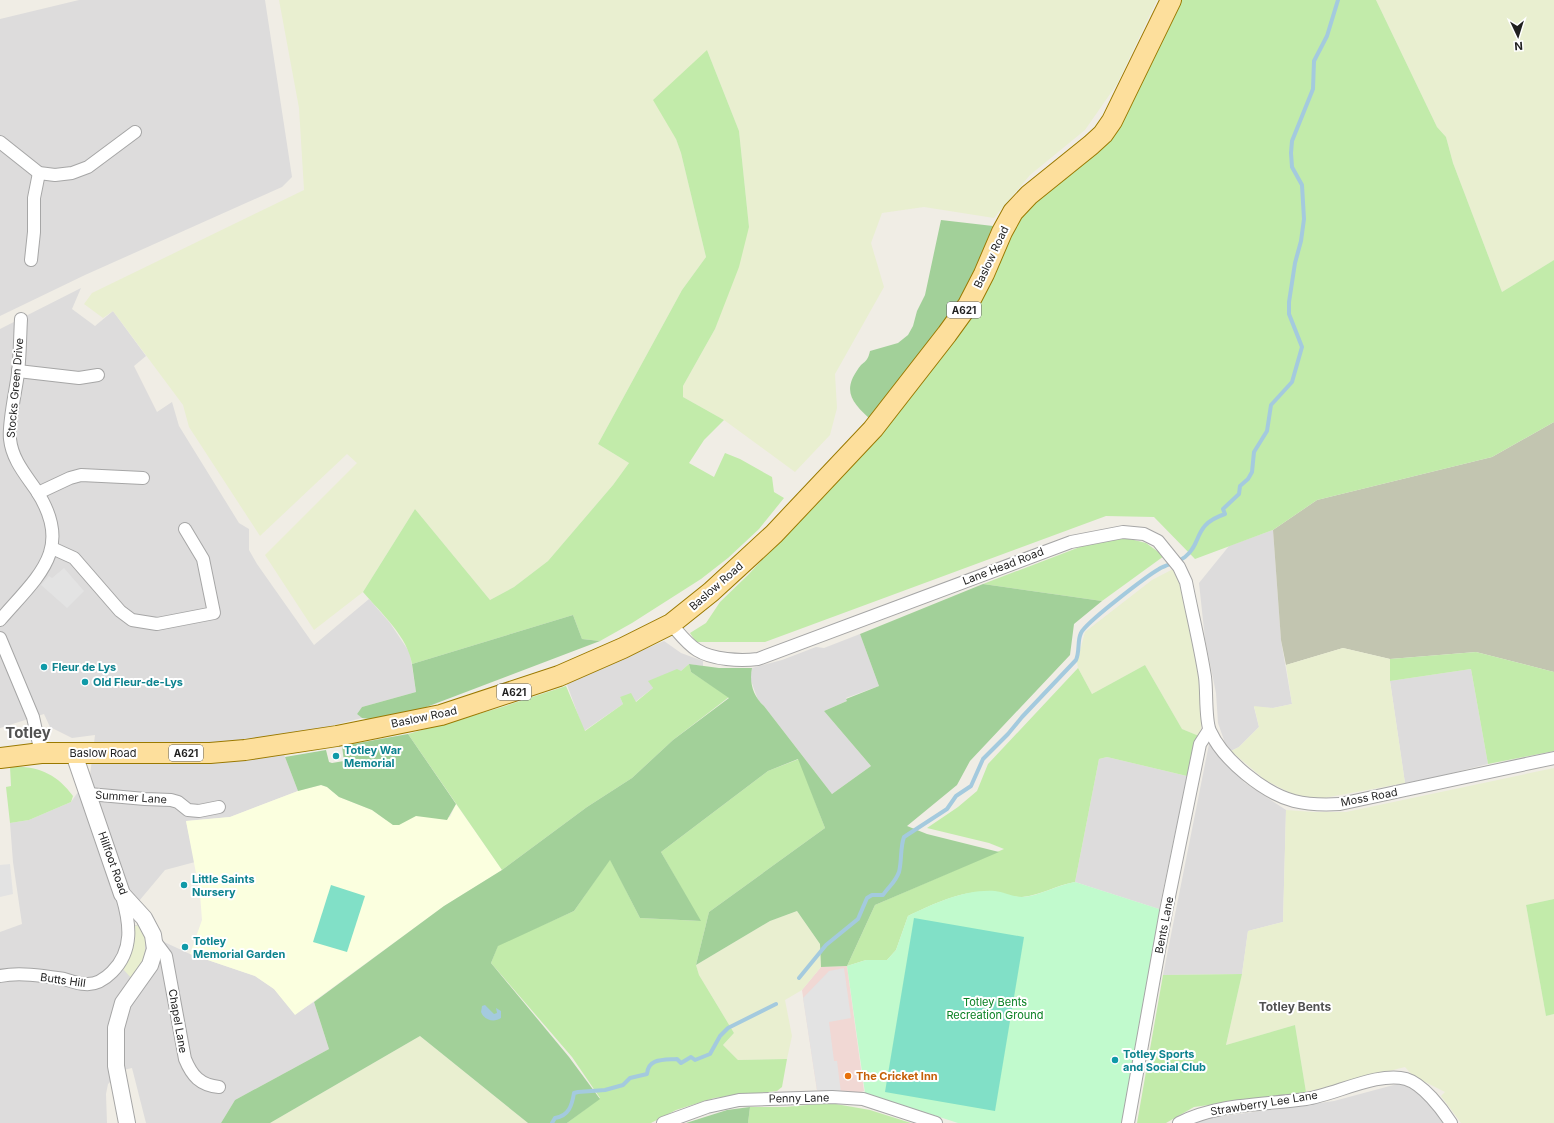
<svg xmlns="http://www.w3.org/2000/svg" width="1554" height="1123" font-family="Inter,sans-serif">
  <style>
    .residential { fill: #dddcdc }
    .commercial { fill: #f1d8d4 }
    .education { fill: #fbffdf }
    .construction { fill: #c2c5b0 }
    .farmland { fill: #e9efd0 }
    .grass { fill: #c2ebaa }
    .forest { fill: #a2d099 }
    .park { fill: #c1facd }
    .pitch { fill: #81e0c7 }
    .parking { fill: #e3e3e3 }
    .water { fill: #a4cade }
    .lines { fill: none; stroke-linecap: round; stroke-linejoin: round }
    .stream { stroke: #a4cade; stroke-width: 4 }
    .minor-casing { stroke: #a6a6a6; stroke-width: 14 }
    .tertiary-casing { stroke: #a6a6a6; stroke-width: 18 }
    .primary-casing { stroke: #9a7900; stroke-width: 22 }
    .minor { stroke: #fff; stroke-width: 12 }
    .tertiary { stroke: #fff; stroke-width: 16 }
    .primary { stroke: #fddf9c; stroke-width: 20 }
    .culture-dot { fill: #0f9aa8; stroke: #fff; stroke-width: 1.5 }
    .food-dot { fill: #e8710a; stroke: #fff; stroke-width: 1.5 }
    .labels { text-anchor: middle; stroke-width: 4; stroke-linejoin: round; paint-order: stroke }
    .shield { fill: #fff; stroke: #626262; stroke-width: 1 }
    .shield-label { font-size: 10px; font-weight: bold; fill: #1f1f1f }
    .street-label { font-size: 11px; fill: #1f1f1f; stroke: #fff }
    .culture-label { font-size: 11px; font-weight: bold; fill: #0d838f; stroke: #fff; text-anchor: start }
    .park-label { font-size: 11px; fill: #098022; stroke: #fff }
    .food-label { font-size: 11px; font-weight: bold; fill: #c56008; stroke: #fff; text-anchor: start }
    .neighbourhood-label { font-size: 12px; font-weight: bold; fill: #525252; stroke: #fff }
    .district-label { font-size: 15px; font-weight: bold; fill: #525252; stroke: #fff }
  </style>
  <rect width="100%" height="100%" fill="#f0ede5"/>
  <!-- residential -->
  <g class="residential">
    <path d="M79,0H265L292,177L282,187L85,275L0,316V19Z"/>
    <path d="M81,288L72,309L95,326L113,311L146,356L134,366L157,412L172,402L179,426L239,523L249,529V550L257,564L314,645L369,599L390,623L410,653L416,692L362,707L357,714L362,718L311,731L280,736L285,757L298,791L230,817L186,821L195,862L165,870L139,901L122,925H141L145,938L162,941L190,954L255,976L274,989L295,1014L314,1002L329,1049L235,1100L221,1123H146L132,1068L123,1070L108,1084L106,1094L107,1123H0V932L22,924L13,862L10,823L29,820L71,802L90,775L95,735L72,738L50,727L44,714L0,728V329Z"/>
    <path d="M1273,530L1281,640L1292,704L1273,708L1254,707L1259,727L1239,747L1231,751L1225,743L1218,723L1216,693L1205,639L1199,583L1229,546Z"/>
    <path d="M860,634L879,686L846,698L847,701L824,711L871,766L832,794L764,706L758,700L750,678L752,668L782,660L816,647L824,648Z"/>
    <path d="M664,641L681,653L703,661V666L689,664L681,671L649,681L653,688L635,702L620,697L623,704L584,731L566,682Z"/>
    <path d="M1471,669L1488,764L1432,778L1405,783L1390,681Z"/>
    <path d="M1209,744L1245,783L1286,810L1283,922L1248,931L1242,974L1163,975Z"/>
    <path d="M1107,757L1187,776L1159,909L1075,882L1099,759Z"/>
    <path d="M1401,1083L1418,1093L1438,1112L1446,1123H1196L1201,1119L1209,1118L1334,1101Z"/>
  </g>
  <!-- commercial -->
  <path class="commercial" d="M847,966L864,1091L856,1094L817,1090L802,990L821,967Z"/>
  <!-- education -->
  <path class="education" d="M321,785L327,787L339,797L372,810L386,820L416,816L450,817L456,804L502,870L444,906L295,1015L274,989L255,976L190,954L202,920L200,894L186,821L230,817L298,791Z"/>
  <!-- construction -->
  <path class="construction" d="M1554,422V672L1476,652L1390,659L1343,648L1286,665L1281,640L1273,530L1317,500L1492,457Z"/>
  <!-- farmland -->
  <g class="farmland">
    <path d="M279,0H1157L1117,84L1085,130L1030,175L994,218L924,207L882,213L871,243L884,287L835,374L837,408L830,435L795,472L724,420L683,397V386L715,329L749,227L739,131L707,50L676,139L681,153L706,257L682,290L598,444L629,463L613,485L548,561L514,587L490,600L415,509L363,592L314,630L265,555L357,463L347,454L260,536L189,427L183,405L113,311L103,318L84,304L92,293L304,190L299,108Z"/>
    <path d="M1376,0H1554V260L1502,292L1453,163L1446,137L1437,127Z"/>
    <path d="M1175,568L1178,574L1190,616L1201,690L1202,724L1199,736L1182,729L1145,665L1092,694L1078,668L1077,662L1085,632L1152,580Z"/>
    <path d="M1343,648L1390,659V681L1405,783L1324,798L1298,797L1265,780L1231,751L1239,747L1259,727L1254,706L1273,708L1292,704L1286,665Z"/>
    <path d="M1554,768V899L1526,905L1546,1016L1554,1014V1123H1461L1441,1096L1445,1092L1413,1076L1405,1067L1306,1092L1295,1025L1226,1045L1242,974L1248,931L1283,922L1286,810L1314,812H1346Z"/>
    <path d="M797,911L820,944L821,967L802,990L785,1000L792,1036L787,1059L738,1060L723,1045L734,1033L699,975L696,965L770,921Z"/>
    <path d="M141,925L145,938V950L143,962L132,979L123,969L132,950L134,926Z"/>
    <path d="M420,1036L528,1123H270Z"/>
  </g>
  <!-- grass -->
  <g class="grass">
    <path d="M1180,0H1376L1437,127L1446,137L1453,163L1502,292L1554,260V422L1492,457L1317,500L1273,530L1195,559L1154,517L1106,516L765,642H696L690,633L706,623L720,602L748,575L867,447L1016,224L1032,205L1085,160Z"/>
    <path d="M707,50L739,131L749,227L739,267L715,329L683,386V397L724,420L704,440L689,463L714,477L725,453L740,459L772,477L774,492L784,498L759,529L728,558L701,579L632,623L600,641L582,639L573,615L412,664C408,637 381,613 363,592L415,509L490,600L514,587L548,561L613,485L629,463L598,444L682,290L706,257L681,153L676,139L653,100Z"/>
    <path d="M1126,538L1146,543L1164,556L1102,601L983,584L1085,545Z"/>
    <path d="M1476,652L1554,672V751L1488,764L1471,669L1390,681V659Z"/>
    <path d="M689,664L691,672L729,697L673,740L632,778L587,807L502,870L408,734L499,708L566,686L585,731L623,704L620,697L631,693L636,702L653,688L648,681L677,669L681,671Z"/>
    <path d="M1145,665L1182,729L1199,736L1192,754L1187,776L1107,757L1099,759L1075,882C1057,885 1041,895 1022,897C1008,897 994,892 980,892C955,893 929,906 908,916L896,950L887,960H866L847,966L875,905L1004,849L989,843L927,828L958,807L977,791L988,764L1078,668L1092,694Z"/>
    <path d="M799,759L825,828L709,912L696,965L699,975L734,1033L723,1045L738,1060L787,1059L782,1087L777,1091L714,1098L676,1110L651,1123H567L600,1098L572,1057L491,963L498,945L574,911L610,859L640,918L700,921L661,852L768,771Z"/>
    <path d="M10,767C37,765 57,774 73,796L71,802L29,820L10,823L6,787L11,786Z"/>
    <path d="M1554,899V1014L1546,1016L1526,905Z"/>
    <path d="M1242,974L1226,1045L1295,1025L1306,1092L1194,1107L1166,1123H1137L1163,975Z"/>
    <path d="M830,1103L870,1110L911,1123H748L750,1107H785Z"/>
  </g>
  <!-- forest -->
  <g class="forest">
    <path d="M941,220L993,226L974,272L961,299L872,421C854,404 841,393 858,369C864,360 867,364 870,351L898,343L908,335L913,326L917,311L925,295Z"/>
    <path d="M983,584L1102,601L1074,624L1070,655L970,761L957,785L907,826L927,834L999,852L875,905L847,966L821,967L820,944L797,911L770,921L696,965L709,912L825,828L798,759L768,771L661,852L701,921L640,918L610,860L574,911L498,946L491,963L569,1057L600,1099L567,1123H528L420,1036L270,1123H221L235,1100L329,1049L314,1002L444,906L502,870L587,807L632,778L673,740L729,698L691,672L689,664L719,668H752C749,682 753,696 764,706L832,794L871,766L824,711L847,701L846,699L879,686L860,634Z"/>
    <path d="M573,615L582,639L600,641L408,714L377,720L362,718L357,714L362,707L416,692L412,664Z"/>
    <path d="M408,734L456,804L447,820L416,816L399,825H393L372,810L339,797L327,787L321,785L298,791L285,757L326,750L329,762L332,763L344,761L342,746Z"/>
    <path d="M750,1107L748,1123H686L727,1110Z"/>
  </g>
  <!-- park -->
  <path class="park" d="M1075,882L1159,909L1160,911L1123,1123H958L865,1093L847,966L866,960H887L896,950L908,916C933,904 965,889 995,891C1004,892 1013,897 1022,897C1040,896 1057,885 1075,882Z"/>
  <!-- pitch -->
  <g class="pitch">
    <path d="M331,885L365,896L347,952L313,942Z"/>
    <path d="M914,918L1024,937L995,1111L885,1092Z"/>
  </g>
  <!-- parking -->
  <g class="parking">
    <path d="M64,568L84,591L67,608L41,585L49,576L52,578Z"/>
    <path d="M10,864L13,894L0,897V865Z"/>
    <path d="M844,968L851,1018L829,1022L834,1061H837L841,1093L817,1090L803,998L829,971Z"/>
  </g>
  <!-- water -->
  <path class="water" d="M485,1005L494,1014L497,1013L496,1008L501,1011V1018C494,1023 484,1020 481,1012L482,1006Z"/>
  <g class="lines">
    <!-- stream -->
    <g class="stream">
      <path d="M799,978L826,945L858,919L867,898L872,895H883C889,886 895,883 899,872C902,860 900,848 904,837L947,809L956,796L971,786L983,759L1008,734L1022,717L1076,660C1080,651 1077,641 1081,633C1085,623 1147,576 1159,569C1167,564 1177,563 1185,557C1203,543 1192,525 1225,514L1223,509L1239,494L1240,486L1248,479L1252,472L1254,452L1267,431L1271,405L1292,382L1302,347L1289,314V302L1295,263L1301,241L1304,219L1302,185L1292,167L1291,153L1292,141L1313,89L1314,61L1327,36L1338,0"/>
      <path d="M552,1123L555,1118C569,1116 572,1105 574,1093L578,1092L605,1090L623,1085L630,1078L647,1074C648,1058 664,1060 677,1059L681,1063L691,1057L695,1060L710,1054L720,1036L728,1028L776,1004"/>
    </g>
    <!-- minor casing -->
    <g class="minor-casing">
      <g id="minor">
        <path d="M0,142L39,173L55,175L72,173L88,167L135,132"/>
        <path d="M31,260L34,232V198L39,173"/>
        <path d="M18,371L79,378L98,375"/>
        <path d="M38,493L70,478L81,475L143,478"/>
        <path d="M52,548L74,558L120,611L132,620L157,624L214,613L203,559L185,529"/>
        <path d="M0,620C38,576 75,549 36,490C25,474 12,459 10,439C8,424 16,390 18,373C20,355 20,337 21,319"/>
        <path d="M671,624C679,633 687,644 697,650C713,660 740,661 758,659L1071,542L1123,532L1144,534L1158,541L1179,567L1186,582C1192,613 1200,645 1205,677C1207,691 1205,720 1210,731C1223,760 1264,793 1294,801C1310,805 1324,805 1340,804L1554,758"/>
        <path d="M0,638L33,717L41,753"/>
        <path d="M89,794L145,799L171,800L178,802L188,810L199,811L219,807"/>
        <path d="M154,940L166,956L185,1059C192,1076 200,1085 219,1087"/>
        <path d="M0,976C20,972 44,976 64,979C71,981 77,984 85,984C95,985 104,980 112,972C134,950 130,923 122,896"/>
        <path d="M663,1123L707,1107L739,1100L832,1097L863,1099L936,1123"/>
        <path d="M1128,1123L1166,911L1200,744L1209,730"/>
        <path d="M1179,1123C1219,1103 1263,1105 1306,1099C1334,1095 1379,1071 1406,1079C1423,1084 1442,1109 1451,1123"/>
      </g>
    </g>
    <!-- tertiary casing -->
    <g class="tertiary-casing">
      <path id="tertiary" d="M74,754L122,894L144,918L153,935L155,949L150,965L123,1003L116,1028V1066L127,1123"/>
    </g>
    <!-- primary casing -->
    <g class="primary-casing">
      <path id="primary" d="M0,758L41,753H210L245,750L337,736L441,715L559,676L623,648L671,624L711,592L774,534L873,429L947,334L968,305L984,274L1002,232L1013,212L1029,195L1091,145L1103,134L1112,121L1171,0"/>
    </g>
    <!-- minor -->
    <use href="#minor" class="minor"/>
    <!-- tertiary -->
    <use href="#tertiary" class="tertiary"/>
    <!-- primary -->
    <use href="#primary" class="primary"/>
  </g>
  <!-- markers -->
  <g class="culture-dot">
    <circle cx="44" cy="667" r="4"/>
    <circle cx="85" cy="682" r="4"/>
    <circle cx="336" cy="756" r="4"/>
    <circle cx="184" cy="885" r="4"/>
    <circle cx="185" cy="947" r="4"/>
    <circle cx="1115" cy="1060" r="4"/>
  </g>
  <circle class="food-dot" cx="848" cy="1076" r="4"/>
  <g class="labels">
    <!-- shield labels -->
    <g class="shield">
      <rect x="947" y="302" width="34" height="16" rx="3"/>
      <rect x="497" y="684" width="34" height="16" rx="3"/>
      <rect x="169" y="745" width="34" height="16" rx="3"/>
    </g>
    <g class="shield-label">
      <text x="964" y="314">A621</text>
      <text x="514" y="696">A621</text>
      <text x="186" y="757">A621</text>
    </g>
    <!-- street labels -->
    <g class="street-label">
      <text transform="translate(991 257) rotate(-65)" y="4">Baslow Road</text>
      <text transform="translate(15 388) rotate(-85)" y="4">Stocks Green Drive</text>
      <text transform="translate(1003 566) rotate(-21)" y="4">Lane Head Road</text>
      <text transform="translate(716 586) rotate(-41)" y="4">Baslow Road</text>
      <text transform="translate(424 717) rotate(-12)" y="4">Baslow Road</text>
      <text x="103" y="757">Baslow Road</text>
      <text transform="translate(131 797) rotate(4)" y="4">Summer Lane</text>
      <text transform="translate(1369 797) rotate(-11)" y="4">Moss Road</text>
      <text transform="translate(113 863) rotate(70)" y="4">Hillfoot Road</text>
      <text transform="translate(1164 925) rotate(-79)" y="4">Bents Lane</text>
      <text transform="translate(63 980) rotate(8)" y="4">Butts Hill</text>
      <text transform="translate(178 1021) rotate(80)" y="4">Chapel Lane</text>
      <text transform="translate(799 1098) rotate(-1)" y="4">Penny Lane</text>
      <text transform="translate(1264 1103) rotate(-9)" y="4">Strawberry Lee Lane</text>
    </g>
    <!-- culture labels -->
    <g class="culture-label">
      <text x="52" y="671">Fleur de Lys</text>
      <text x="93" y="686">Old Fleur-de-Lys</text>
      <text x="344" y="754">Totley War<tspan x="344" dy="13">Memorial</tspan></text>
      <text x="192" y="883">Little Saints<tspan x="192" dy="13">Nursery</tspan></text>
      <text x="193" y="945">Totley<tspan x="193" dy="13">Memorial Garden</tspan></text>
      <text x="1123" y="1058">Totley Sports<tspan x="1123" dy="13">and Social Club</tspan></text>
    </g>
    <!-- park labels -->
    <g class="park-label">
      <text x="995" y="1006">Totley Bents<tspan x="995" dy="13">Recreation Ground</tspan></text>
    </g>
    <!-- food labels -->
    <g class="food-label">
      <text x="856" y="1080">The Cricket Inn</text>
    </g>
    <!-- neighbourhood labels -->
    <g class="neighbourhood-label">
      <text x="1295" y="1011">Totley Bents</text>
    </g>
    <!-- district labels -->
    <g class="district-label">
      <text x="28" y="738">Totley</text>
    </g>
  </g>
  <!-- north arrow -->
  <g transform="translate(1518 36) rotate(176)" stroke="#ffffff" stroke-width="3" paint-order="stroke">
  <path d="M0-3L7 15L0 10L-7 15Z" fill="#1f1f1f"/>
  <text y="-6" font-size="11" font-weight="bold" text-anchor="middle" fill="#1f1f1f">N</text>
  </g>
</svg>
